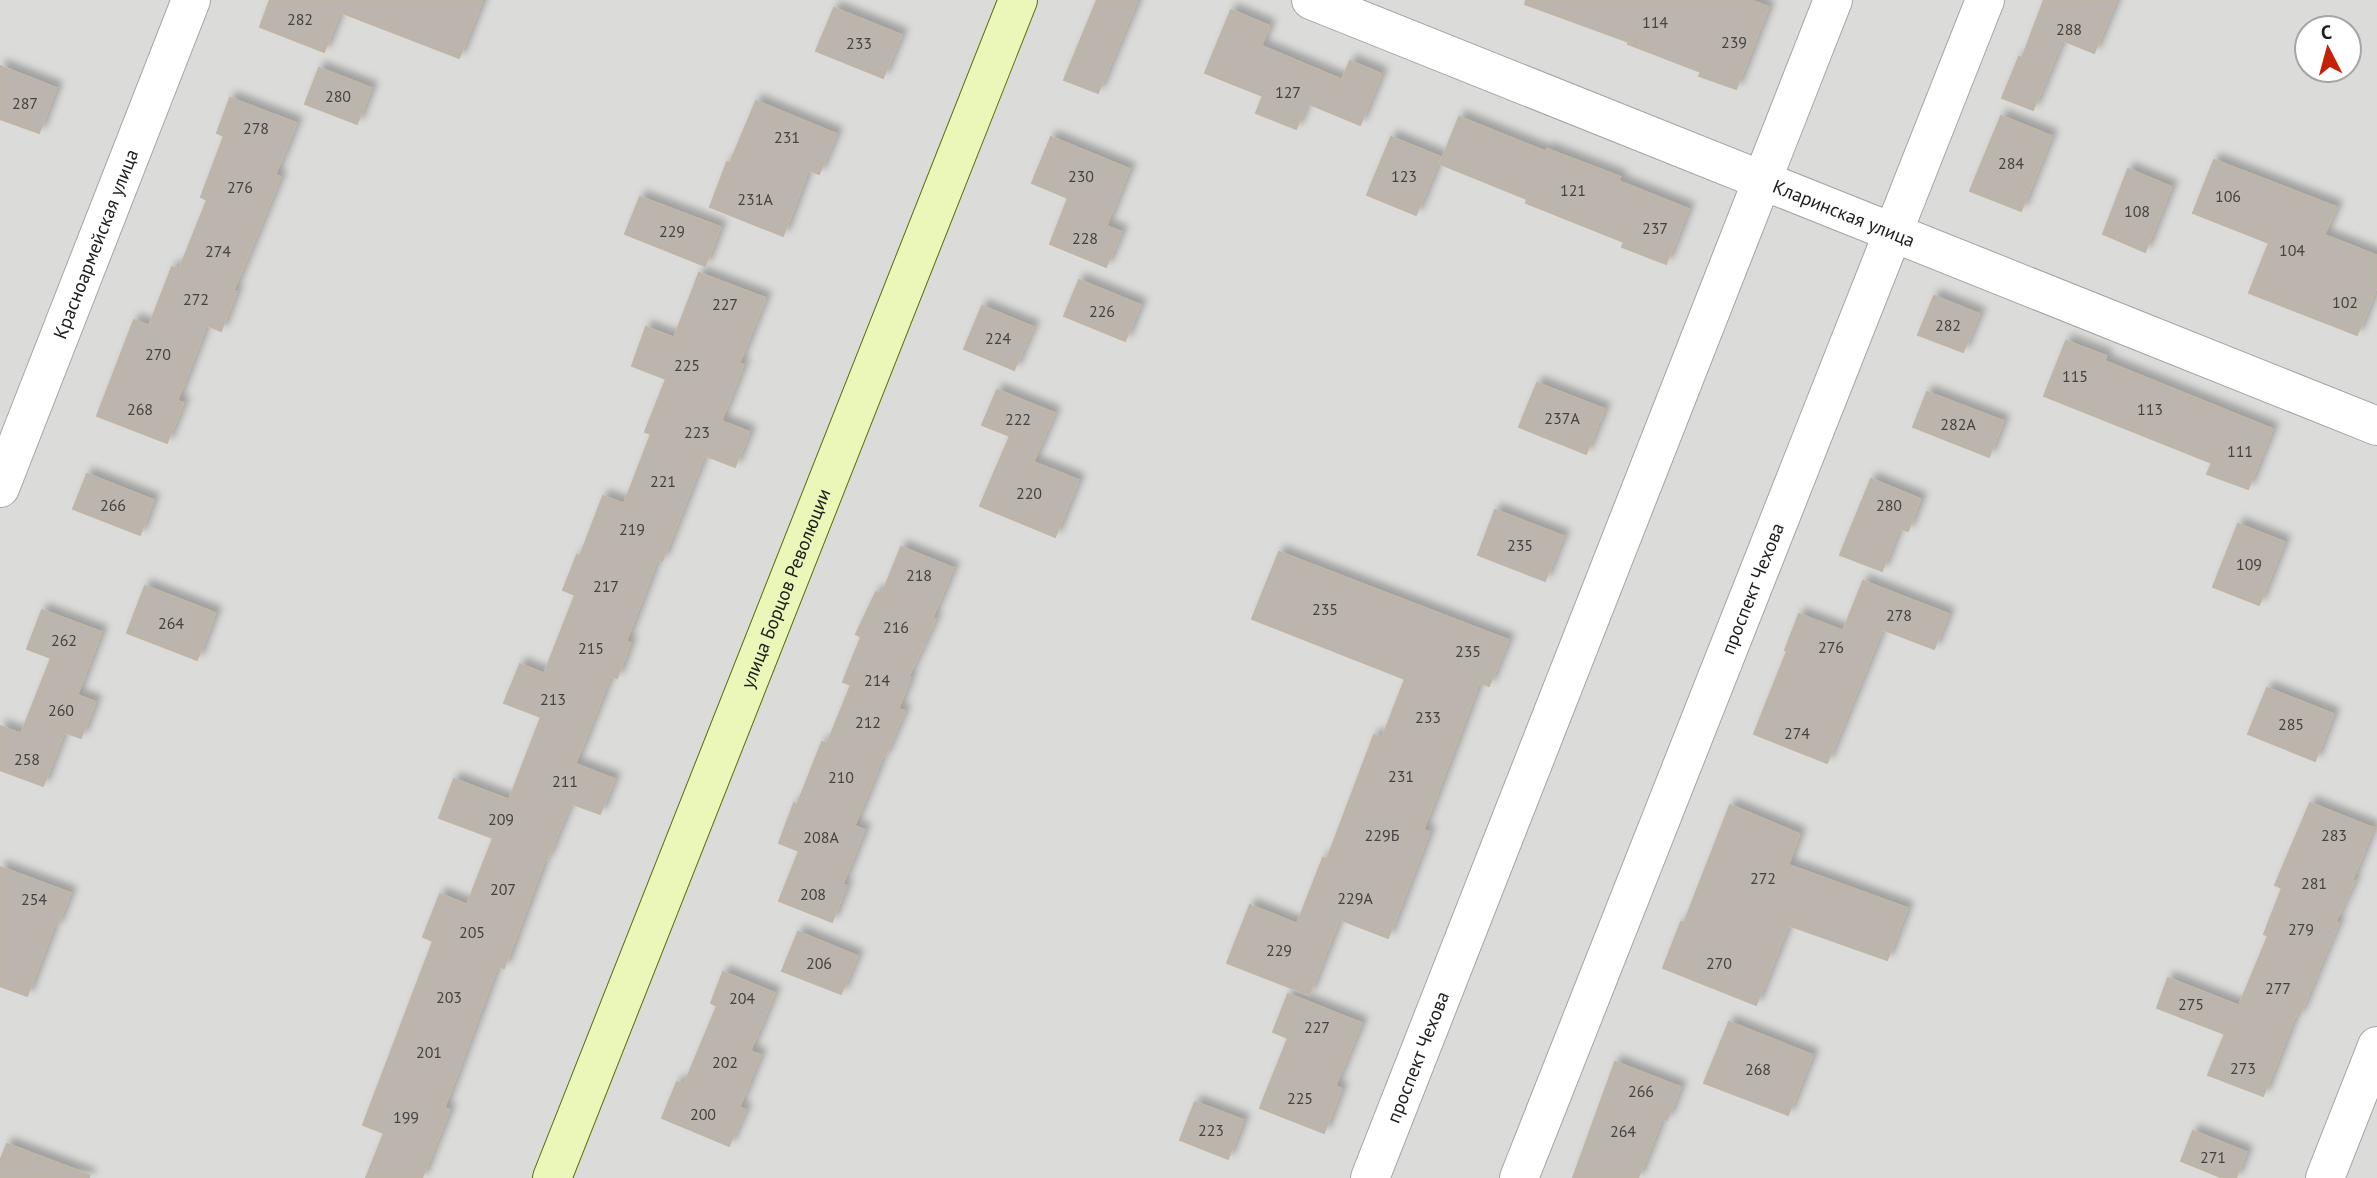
<svg xmlns="http://www.w3.org/2000/svg" width="2377" height="1178" font-family="'PT Sans',sans-serif">
  <style>
    .residential { fill: #dbdbda; fill-rule: evenodd }
    .building { fill: #bbb5ad; stroke: #bfb5a7; stroke-width: 2; filter: url(#shadow) }
    .lines { fill: none; stroke-linecap: round; stroke-linejoin: round }
    .street-casing { stroke: #a4a4a4; stroke-width: 40 }
    .secondary-casing { stroke: #567009; stroke-width: 40 }
    .street { stroke: #fff; stroke-width: 38 }
    .secondary { stroke: #ebf7b9; stroke-width: 38 }
    .labels { text-anchor: middle; stroke-width: 6; stroke-linejoin: round; paint-order: stroke }
    .number-label { font-size: 16px; fill: #444341 }
    .street-label { font-size: 19px; fill: #1d1d1d; stroke: #fff }
  </style>
  <defs>
    <filter id="shadow"><feDropShadow dx="6" dy="-6" stdDeviation="3.5" flood-color="#0004"/></filter>
  </defs>
  <rect width="100%" height="100%" fill="#eeece4"/>
  <!-- residential -->
  <path class="residential" d="M0,0H2377V1178H0ZM2307,28H2349V70H2307Z"/>
  <!-- building -->
  <g class="building">
    <path d="M270,0H310L316,2L317,0H482L459,58L340,12L324,52L260,27Z"/>
    <path d="M1097,0H1137L1098,93L1064,80Z"/>
    <path d="M1526,0H1750L1768,7L1736,89L1699,76L1701,72L1628,44L1629,42L1525,4Z"/>
    <path d="M2044,0H2116L2094,53L2062,40L2033,110L2002,98L2019,57L2022,58Z"/>
    <path d="M834,8L901,35L883,78L816,51Z"/>
    <path d="M1231,10L1269,26L1261,46L1342,80L1350,61L1381,74L1360,125L1307,103L1296,129L1256,113L1263,96L1205,73Z"/>
    <path d="M0,66L56,88L39,133L0,119Z"/>
    <path d="M319,68L371,88L357,124L305,104Z"/>
    <path d="M230,98L296,123L275,175L280,177L233,291L236,292L221,331L206,325L177,401L183,403L167,443L97,416L134,320L149,326L172,267L179,270L207,200L201,197L224,136L217,133Z"/>
    <path d="M756,101L836,134L819,174L808,170L783,236L710,207L727,162L730,163Z"/>
    <path d="M2001,116L2051,136L2021,211L1970,191Z"/>
    <path d="M1459,117L1546,152L1547,149L1620,177L1618,181L1688,209L1666,264L1622,247L1624,242L1526,203L1527,199L1440,164Z"/>
    <path d="M1051,137L1129,169L1106,226L1121,232L1106,267L1050,244L1068,198L1032,183Z"/>
    <path d="M1391,137L1440,157L1416,215L1367,195Z"/>
    <path d="M2214,160L2336,207L2324,235L2377,256V286L2357,335L2249,293L2269,243L2193,213Z"/>
    <path d="M2128,169L2171,187L2145,252L2103,234Z"/>
    <path d="M640,197L720,227L705,266L625,234Z"/>
    <path d="M699,273L765,298L739,363L743,365L721,421L749,432L735,467L704,455L662,561L657,559L626,641L630,643L617,678L610,676L575,764L614,779L600,814L570,803L547,859L545,858L504,968L497,966L444,1108L449,1110L422,1178H366L384,1133L363,1125L433,941L423,937L440,894L467,905L493,838L439,818L454,779L509,800L541,717L504,703L520,664L544,674L575,595L563,590L577,555L580,556L603,496L624,504L651,434L645,432L666,379L632,366L646,327L674,338Z"/>
    <path d="M1079,280L1140,305L1125,341L1064,316Z"/>
    <path d="M1934,296L1979,314L1963,352L1918,335Z"/>
    <path d="M982,306L1033,327L1014,370L964,349Z"/>
    <path d="M2066,341L2106,356L2104,361L2272,429L2248,489L2207,474L2212,463L2044,396Z"/>
    <path d="M1537,383L1604,409L1586,454L1519,427Z"/>
    <path d="M997,390L1054,413L1033,462L1078,480L1055,537L980,506L1010,436L982,425Z"/>
    <path d="M1927,392L2003,421L1989,457L1913,427Z"/>
    <path d="M87,474L153,500L140,535L73,509Z"/>
    <path d="M1871,479L1920,499L1908,531L1899,528L1882,571L1840,555Z"/>
    <path d="M1495,510L1563,536L1545,581L1478,555Z"/>
    <path d="M2238,524L2284,542L2259,605L2213,587Z"/>
    <path d="M901,547L953,568L932,618L935,619L908,677L910,678L898,709L904,711L885,756L883,755L854,826L864,830L842,885L846,886L832,922L779,901L799,851L779,843L794,803L797,805L822,742L827,744L851,685L843,682L861,637L856,634L876,592L882,594Z"/>
    <path d="M1279,552L1508,640L1489,686L1479,682L1423,830L1429,832L1388,938L1339,919L1309,995L1227,963L1250,905L1297,924L1323,858L1327,859L1374,735L1382,738L1405,679L1252,619Z"/>
    <path d="M1863,581L1948,614L1934,649L1882,629L1827,763L1754,734L1787,651L1785,650L1799,614L1843,631Z"/>
    <path d="M145,586L215,613L197,660L127,633Z"/>
    <path d="M42,610L101,632L77,695L95,702L81,738L64,732L43,786L0,770V726L21,734L51,658L27,649Z"/>
    <path d="M2267,688L2333,714L2315,761L2248,734Z"/>
    <path d="M2310,803L2373,828L2352,880L2354,881L2335,922L2338,923L2323,958L2299,1016L2295,1015L2263,1096L2208,1075L2225,1034L2157,1008L2168,978L2239,1006L2268,936L2264,934L2282,888L2275,885Z"/>
    <path d="M1730,805L1799,834L1788,865L1907,908L1887,960L1788,925L1756,1005L1663,968L1681,922L1684,923Z"/>
    <path d="M0,867L70,893L57,926L54,925L27,996L0,986Z"/>
    <path d="M798,932L857,956L841,994L782,971Z"/>
    <path d="M723,972L774,993L750,1051L760,1055L739,1107L745,1110L729,1146L662,1118L677,1082L684,1085L717,1006L711,1003Z"/>
    <path d="M1288,994L1361,1023L1335,1086L1341,1089L1324,1133L1260,1108L1288,1038L1273,1032Z"/>
    <path d="M1729,1022L1812,1055L1788,1115L1704,1083Z"/>
    <path d="M1615,1062L1680,1087L1667,1120L1662,1118L1638,1178H1573Z"/>
    <path d="M1195,1102L1243,1120L1228,1159L1180,1140Z"/>
    <path d="M2193,1131L2246,1152L2236,1178H2223L2181,1161Z"/>
    <path d="M7,1144L89,1175V1178H0V1161Z"/>
  </g>
  <g class="lines">
    <!-- street casing -->
    <g class="street-casing">
      <g id="street">
        <path id="s1" d="M1311,0L2377,426"/>
        <path id="s2" d="M0,488L191,0"/>
        <path id="s3" d="M1370,1178L1833,0"/>
        <path id="s4" d="M1519,1178L1985,0"/>
        <path d="M2325,1178L2377,1046"/>
      </g>
    </g>
    <!-- secondary casing -->
    <g class="secondary-casing">
      <g id="secondary">
        <path id="s5" d="M552,1178L1018,0"/>
      </g>
    </g>
    <!-- street -->
    <use href="#street" class="street"/>
    <!-- secondary -->
    <use href="#secondary" class="secondary"/>
  </g>
  <g class="labels">
    <!-- number labels -->
    <g class="number-label">
      <text x="300" y="25">282</text>
      <text x="1655" y="28">114</text>
      <text x="2069" y="35">288</text>
      <text x="1734" y="48">239</text>
      <text x="859" y="49">233</text>
      <text x="1288" y="98">127</text>
      <text x="338" y="102">280</text>
      <text x="25" y="109">287</text>
      <text x="256" y="134">278</text>
      <text x="787" y="143">231</text>
      <text x="2011" y="169">284</text>
      <text x="1081" y="182">230</text>
      <text x="1404" y="182">123</text>
      <text x="240" y="193">276</text>
      <text x="1573" y="196">121</text>
      <text x="2228" y="202">106</text>
      <text x="755" y="205">231А</text>
      <text x="2137" y="217">108</text>
      <text x="1655" y="234">237</text>
      <text x="672" y="237">229</text>
      <text x="1085" y="244">228</text>
      <text x="2292" y="256">104</text>
      <text x="218" y="257">274</text>
      <text x="196" y="305">272</text>
      <text x="2345" y="308">102</text>
      <text x="725" y="310">227</text>
      <text x="1102" y="317">226</text>
      <text x="1948" y="331">282</text>
      <text x="998" y="344">224</text>
      <text x="158" y="360">270</text>
      <text x="687" y="371">225</text>
      <text x="2075" y="382">115</text>
      <text x="140" y="415">268</text>
      <text x="2150" y="415">113</text>
      <text x="1562" y="424">237А</text>
      <text x="1018" y="425">222</text>
      <text x="1958" y="430">282А</text>
      <text x="697" y="438">223</text>
      <text x="2240" y="457">111</text>
      <text x="663" y="487">221</text>
      <text x="1029" y="499">220</text>
      <text x="113" y="511">266</text>
      <text x="1889" y="511">280</text>
      <text x="632" y="535">219</text>
      <text x="1520" y="551">235</text>
      <text x="2249" y="570">109</text>
      <text x="919" y="581">218</text>
      <text x="606" y="592">217</text>
      <text x="1325" y="615">235</text>
      <text x="1899" y="621">278</text>
      <text x="171" y="629">264</text>
      <text x="896" y="633">216</text>
      <text x="64" y="646">262</text>
      <text x="1831" y="653">276</text>
      <text x="591" y="654">215</text>
      <text x="1468" y="657">235</text>
      <text x="877" y="686">214</text>
      <text x="553" y="705">213</text>
      <text x="61" y="716">260</text>
      <text x="1428" y="723">233</text>
      <text x="868" y="728">212</text>
      <text x="2291" y="730">285</text>
      <text x="1797" y="739">274</text>
      <text x="27" y="765">258</text>
      <text x="1401" y="782">231</text>
      <text x="841" y="783">210</text>
      <text x="565" y="787">211</text>
      <text x="501" y="825">209</text>
      <text x="1382" y="841">229Б</text>
      <text x="2334" y="841">283</text>
      <text x="821" y="843">208А</text>
      <text x="1763" y="884">272</text>
      <text x="2314" y="889">281</text>
      <text x="503" y="895">207</text>
      <text x="813" y="900">208</text>
      <text x="1355" y="904">229А</text>
      <text x="34" y="905">254</text>
      <text x="2301" y="935">279</text>
      <text x="472" y="938">205</text>
      <text x="1279" y="956">229</text>
      <text x="819" y="969">206</text>
      <text x="1719" y="969">270</text>
      <text x="2278" y="994">277</text>
      <text x="449" y="1003">203</text>
      <text x="742" y="1004">204</text>
      <text x="2191" y="1010">275</text>
      <text x="1317" y="1033">227</text>
      <text x="429" y="1058">201</text>
      <text x="725" y="1068">202</text>
      <text x="2243" y="1074">273</text>
      <text x="1758" y="1075">268</text>
      <text x="1641" y="1097">266</text>
      <text x="1300" y="1104">225</text>
      <text x="703" y="1120">200</text>
      <text x="406" y="1123">199</text>
      <text x="1211" y="1136">223</text>
      <text x="1623" y="1137">264</text>
      <text x="2213" y="1163">271</text>
    </g>
    <!-- street labels -->
    <g class="street-label">
      <text dy="7" stroke="none"><textPath href="#s1" startOffset="574">Кларинская улица</textPath></text>
      <text dy="7" stroke="none"><textPath href="#s2" startOffset="262">Красноармейская улица</textPath></text>
      <text dy="7" stroke="none"><textPath href="#s5" startOffset="634">улица Борцов Революции</textPath></text>
      <text dy="7" stroke="none"><textPath href="#s4" startOffset="634">проспект Чехова</textPath></text>
      <text dy="7" stroke="none"><textPath href="#s3" startOffset="130">проспект Чехова</textPath></text>
    </g>
  </g>
  <!-- north arrow -->
  <g transform="translate(2328 49) rotate(354)"><circle r="33" fill="#ffffff" stroke="#a5a5a5" stroke-width="2"/>
  <path d="M0-5L12 26L0 18L-12 26Z" fill="#c32207"/>
  <text y="-10" font-size="19" font-weight="bold" text-anchor="middle" fill="#1d1d1d">С</text>
  </g>
</svg>
